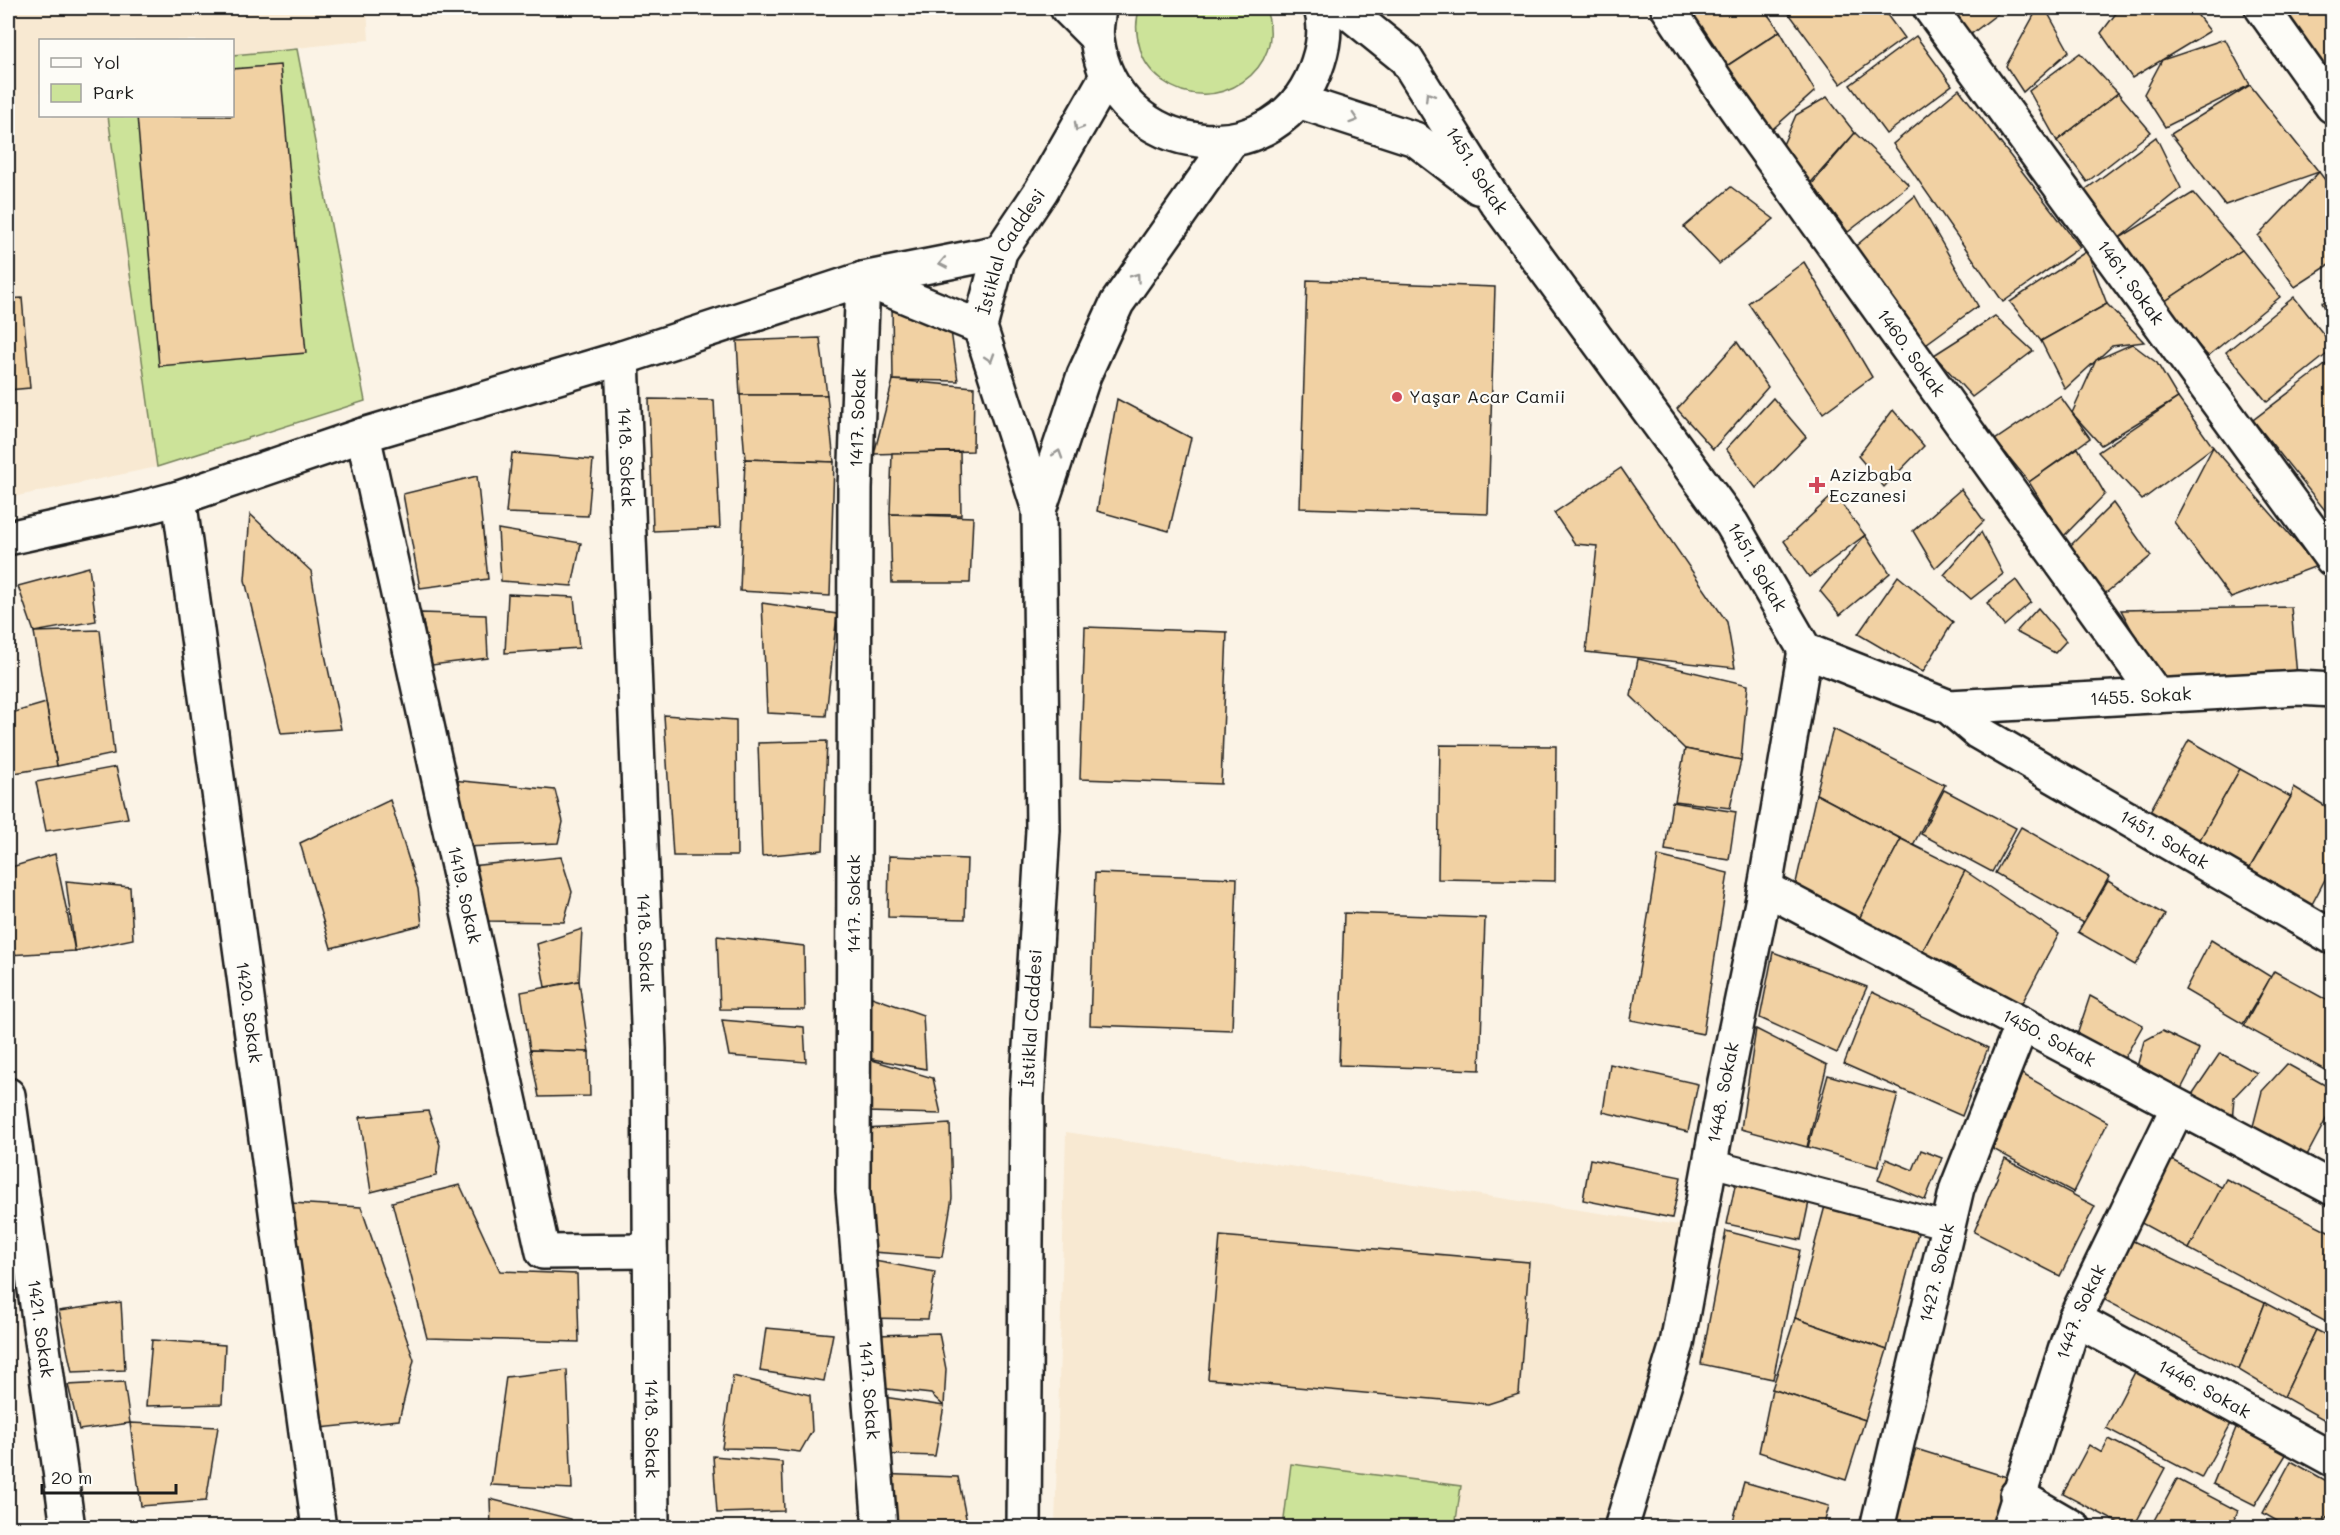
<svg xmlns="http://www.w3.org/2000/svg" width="2340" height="1535" font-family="Mali,sans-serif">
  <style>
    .built { fill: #f8e9d2 }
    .green { fill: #cce399; stroke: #74805a; stroke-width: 1.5 }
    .building { fill: #f1d1a3; stroke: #1c1c1c; stroke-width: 1.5 }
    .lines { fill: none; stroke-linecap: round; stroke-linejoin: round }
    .lane-casing { stroke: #1c1c1c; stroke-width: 30 }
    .street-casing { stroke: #1c1c1c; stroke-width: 38 }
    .secondary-casing { stroke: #1c1c1c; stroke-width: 38 }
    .lane { stroke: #fdfcf7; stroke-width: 26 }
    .street { stroke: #fdfcf7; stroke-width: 33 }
    .secondary { stroke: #fdfcf7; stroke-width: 33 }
    .oneway { stroke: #989794 }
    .poi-dot { fill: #d1495b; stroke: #fdfcf7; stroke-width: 2 }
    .labels { text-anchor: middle; stroke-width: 4.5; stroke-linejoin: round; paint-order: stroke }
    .street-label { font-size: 18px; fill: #1c1c1c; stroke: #fdfcf7 }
    .poi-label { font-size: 18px; fill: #1c1c1c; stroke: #fdfcf7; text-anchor: start }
  </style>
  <rect width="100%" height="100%" fill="#fbf3e6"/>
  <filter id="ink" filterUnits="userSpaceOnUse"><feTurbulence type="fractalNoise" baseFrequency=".0167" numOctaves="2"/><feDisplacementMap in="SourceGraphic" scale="12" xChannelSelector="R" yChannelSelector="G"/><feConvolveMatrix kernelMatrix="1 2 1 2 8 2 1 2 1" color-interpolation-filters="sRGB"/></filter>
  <g filter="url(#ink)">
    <!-- built -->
    <g class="built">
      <path d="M8,8H367L369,40L233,55L232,40H40V116H108L157,467L8,498Z"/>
      <path d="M1066,1132L1685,1226L1615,1527L1055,1528Z"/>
    </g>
    <!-- green -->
    <g class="green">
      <path d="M1140,8H1265C1291,69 1214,119 1163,81C1152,73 1143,62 1140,48C1136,35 1135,21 1140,8Z"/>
      <path d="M297,49L365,401L157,467L108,116H232L233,55Z"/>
      <path d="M1291,1464L1461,1486L1455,1527H1283Z"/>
    </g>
    <!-- building -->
    <g class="building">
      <path d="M1673,8H1763L1780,31L1716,73Z"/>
      <path d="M1794,8H1882L1904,38L1841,84L1788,12Z"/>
      <path d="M1941,8H2005L1966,38Z"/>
      <path d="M2038,8H2045L2069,51L2023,92L2006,66Z"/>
      <path d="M2120,8H2192L2210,31L2132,78L2101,33Z"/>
      <path d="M2281,8H2332V69L2318,77Z"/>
      <path d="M1780,31L1815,91L1765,136L1716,73Z"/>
      <path d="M1916,36L1952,85L1886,134L1850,85Z"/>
      <path d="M2225,39L2250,85L2165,127L2144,94L2162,60Z"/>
      <path d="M2080,53L2118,93L2057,141L2029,91Z"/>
      <path d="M280,65L306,353L159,366L137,116H232V69Z"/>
      <path d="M2250,85L2319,172L2225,205L2171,134Z"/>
      <path d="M1959,89L2080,247L2003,302L1893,144Z"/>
      <path d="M2118,93L2151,132L2087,182L2057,141Z"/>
      <path d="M1827,97L1855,133L1806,188L1778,156L1796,115Z"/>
      <path d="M1855,133L1909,185L1848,232L1812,184Z"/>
      <path d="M2156,137L2181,188L2112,244L2081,193Z"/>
      <path d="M2319,172L2332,189V263L2295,287L2258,236Z"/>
      <path d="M1731,187L1774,219L1719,264L1684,227Z"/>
      <path d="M2193,193L2242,250L2161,304L2118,239Z"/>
      <path d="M1915,196L1978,306L1923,346L1851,250Z"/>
      <path d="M2242,250L2280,297L2208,356L2161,304Z"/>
      <path d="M2087,251L2107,304L2041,341L2010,302Z"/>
      <path d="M1804,262L1872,377L1823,413L1748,303Z"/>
      <path d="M1307,280L1495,287L1488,514L1300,508Z"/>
      <path d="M2332,296V319L2322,303Z"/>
      <path d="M2294,297L2332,345V350L2267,402L2226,352Z"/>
      <path d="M22,298L30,388L8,390V299Z"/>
      <path d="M892,304L951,331L958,381L893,380Z"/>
      <path d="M2107,304L2144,342L2112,346L2065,389L2041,341Z"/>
      <path d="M1995,316L2033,351L1972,397L1934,355Z"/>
      <path d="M820,338L827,395H740L737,341Z"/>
      <path d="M1737,342L1768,387L1713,449L1677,409Z"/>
      <path d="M2132,344L2157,363L2178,398L2101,445L2072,413L2096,360Z"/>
      <path d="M2329,362L2332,367V519L2253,420Z"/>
      <path d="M893,380L974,387L973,451L874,454Z"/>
      <path d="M740,395H827L834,462L745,459Z"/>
      <path d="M2060,396L2090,438L2029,482L1995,440Z"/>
      <path d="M1773,398L1806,437L1756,488L1726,449Z"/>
      <path d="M2178,398L2213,447L2142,500L2098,452Z"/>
      <path d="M649,399L714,400L720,528L653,531Z"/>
      <path d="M1117,399L1191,438L1169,531L1097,511Z"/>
      <path d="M1893,410L1924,446L1884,487L1858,456Z"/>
      <path d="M2213,447L2317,566L2231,598L2174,522Z"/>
      <path d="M2078,448L2105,494L2063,537L2029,482Z"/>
      <path d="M960,452L961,515L890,514L892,453Z"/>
      <path d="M512,453L593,460L588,516L506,513Z"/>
      <path d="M745,459L834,462L830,596L740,591Z"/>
      <path d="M1621,468L1727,622L1735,668L1586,652L1597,546L1575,544L1554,513Z"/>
      <path d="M477,476L488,579L420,588L403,494Z"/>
      <path d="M1961,489L1984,521L1935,568L1913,531Z"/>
      <path d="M1834,494L1865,535L1809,577L1784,541Z"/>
      <path d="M2113,503L2151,556L2102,596L2067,549Z"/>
      <path d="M250,514L311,571L323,645L341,729L281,733L245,580Z"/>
      <path d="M890,514L973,517L970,583H892Z"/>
      <path d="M498,529L581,543L572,586L501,581Z"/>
      <path d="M1981,532L2003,574L1971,599L1944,575Z"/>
      <path d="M1865,535L1890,573L1840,615L1820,591Z"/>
      <path d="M89,567L96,621L34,632L18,586Z"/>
      <path d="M1898,576L1953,622L1923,672L1858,634Z"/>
      <path d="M2016,580L2031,602L2004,626L1987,603Z"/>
      <path d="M508,594L574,597L579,648L505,653Z"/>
      <path d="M762,603L837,614L826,716L767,713Z"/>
      <path d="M2291,607L2298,688L2162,685L2121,610Z"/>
      <path d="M2038,608L2066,641L2055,653L2016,632Z"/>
      <path d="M421,613L486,615L488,658L432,665Z"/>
      <path d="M1085,627L1227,632L1221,784L1080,779Z"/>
      <path d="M100,630L114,754L57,766L34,632Z"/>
      <path d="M1638,659L1748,685L1741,760L1685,749L1631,696Z"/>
      <path d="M46,703L57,766L8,774V714Z"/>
      <path d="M664,715L736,720L737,856H673Z"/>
      <path d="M1833,729L1945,785L1913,845L1816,794Z"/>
      <path d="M2189,740L2240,769L2198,843L2148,815Z"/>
      <path d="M827,741L823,850L762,856L758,743Z"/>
      <path d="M1440,745L1556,746L1555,881L1438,879Z"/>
      <path d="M1685,749L1741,760L1730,808L1675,801Z"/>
      <path d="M116,767L128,818L46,831L36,782Z"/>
      <path d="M2240,769L2291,797L2248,871L2198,843Z"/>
      <path d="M452,780L555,790L563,822L558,843L465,847Z"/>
      <path d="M2294,787L2332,810V866L2310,908L2248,871L2291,797Z"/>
      <path d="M1944,790L2016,828L1992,872L1921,834Z"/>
      <path d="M1816,794L1901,839L1858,921L1795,887Z"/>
      <path d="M390,800L418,889L422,925L331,948L300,843Z"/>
      <path d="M1672,802L1736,812L1729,860L1665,850Z"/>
      <path d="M2021,827L2109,877L2083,923L1995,873Z"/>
      <path d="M1901,839L1965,871L1920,956L1858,921Z"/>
      <path d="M55,854L75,951L8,955V868Z"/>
      <path d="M889,856L967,859L965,919L888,917Z"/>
      <path d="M1658,856L1728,873L1703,1034L1631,1020Z"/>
      <path d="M561,857L572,892L564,922L488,921L470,866Z"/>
      <path d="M1965,871L2059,934L2021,1005L1920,956Z"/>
      <path d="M1095,873L1237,878L1232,1030L1090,1025Z"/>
      <path d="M66,881L130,887L133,939L75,951Z"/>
      <path d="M2108,881L2165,915L2135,965L2078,932Z"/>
      <path d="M1344,913L1485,918L1480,1070L1339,1065Z"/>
      <path d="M582,929L579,981L545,987L537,944Z"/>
      <path d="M717,936L804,946L805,1010L720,1009Z"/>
      <path d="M2211,940L2271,977L2243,1024L2185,990Z"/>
      <path d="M1773,952L1867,987L1837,1053L1760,1018Z"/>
      <path d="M2274,971L2332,1003V1074L2244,1026Z"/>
      <path d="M579,981L589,1052L530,1050L521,992Z"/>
      <path d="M1872,992L1988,1048L1962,1116L1844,1064Z"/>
      <path d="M869,996L923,1015L926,1069L862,1057Z"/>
      <path d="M2090,996L2143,1025L2121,1064L2076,1038Z"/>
      <path d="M722,1020L804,1027L806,1062L729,1056Z"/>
      <path d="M1756,1029L1827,1065L1807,1147L1741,1129Z"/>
      <path d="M2162,1031L2199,1049L2192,1068L2180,1091L2137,1067L2144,1041Z"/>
      <path d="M530,1050L589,1052L590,1096L539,1097Z"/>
      <path d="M2220,1053L2257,1073L2234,1097L2232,1122L2189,1099Z"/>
      <path d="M862,1057L933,1078L941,1114L866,1112Z"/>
      <path d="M1610,1064L1698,1084L1688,1132L1603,1112Z"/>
      <path d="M2287,1064L2332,1089V1108L2305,1159L2252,1130L2262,1091Z"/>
      <path d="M2022,1074L2108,1122L2073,1192L1993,1149Z"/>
      <path d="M1828,1075L1898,1095L1878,1167L1808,1147Z"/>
      <path d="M428,1111L440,1145L436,1176L371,1192L360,1117Z"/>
      <path d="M950,1124L952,1198L942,1257L872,1252L865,1129Z"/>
      <path d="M1921,1150L1942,1158L1925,1200L1878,1180L1886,1159L1913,1170Z"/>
      <path d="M2168,1158L2223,1188L2189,1249L2134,1219Z"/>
      <path d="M1590,1159L1681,1177L1672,1218L1583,1200Z"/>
      <path d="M2005,1159L2095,1206L2060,1276L1974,1232Z"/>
      <path d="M2226,1179L2332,1233V1309L2326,1322L2189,1249Z"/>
      <path d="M1736,1181L1810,1197L1801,1240L1727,1224Z"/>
      <path d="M460,1185L500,1271L577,1274L579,1342L427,1338L392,1202Z"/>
      <path d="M290,1203L361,1207L414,1360L399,1420L320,1428Z"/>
      <path d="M1825,1206L1918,1233L1887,1350L1795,1318Z"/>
      <path d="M1726,1231L1800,1250L1773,1379L1701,1364Z"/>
      <path d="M1220,1236L1529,1262L1519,1394L1488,1404L1208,1379Z"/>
      <path d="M2131,1240L2265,1303L2239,1370L2103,1299Z"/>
      <path d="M858,1258L935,1272L928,1319L863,1318Z"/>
      <path d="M121,1302L125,1370L72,1372L59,1311Z"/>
      <path d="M2265,1303L2316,1330L2284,1397L2239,1370Z"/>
      <path d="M1795,1318L1887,1350L1865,1420L1772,1389Z"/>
      <path d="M766,1328L833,1334L824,1381L760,1371Z"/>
      <path d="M2316,1330L2332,1338V1424L2284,1397Z"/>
      <path d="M939,1333L946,1369L944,1406L931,1394L879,1388L878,1335Z"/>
      <path d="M152,1340L225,1345L222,1404L146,1406Z"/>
      <path d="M567,1370L572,1489L491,1485L506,1377Z"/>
      <path d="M2136,1370L2233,1420L2201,1478L2106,1428Z"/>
      <path d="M733,1376L810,1395L812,1431L800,1452L775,1449L722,1448Z"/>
      <path d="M124,1382L130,1423L79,1430L68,1385Z"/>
      <path d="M1772,1389L1865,1420L1846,1480L1759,1452Z"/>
      <path d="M870,1395L944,1406L935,1456L874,1454Z"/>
      <path d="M130,1423L218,1427L206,1501L141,1506Z"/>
      <path d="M2238,1423L2287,1453L2255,1505L2213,1484Z"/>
      <path d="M2109,1439L2165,1468L2133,1528H2128L2063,1494L2089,1445L2102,1453Z"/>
      <path d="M1916,1449L2010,1478L1995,1528H1891Z"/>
      <path d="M713,1456L782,1462L784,1511L717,1513Z"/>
      <path d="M2291,1461L2332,1484V1509L2322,1528H2289L2263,1513Z"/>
      <path d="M876,1474L958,1477L968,1528H884Z"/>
      <path d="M2177,1479L2238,1511L2230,1528H2151Z"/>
      <path d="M1744,1482L1829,1506L1823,1528H1731Z"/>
      <path d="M490,1499L571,1519L573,1528H491Z"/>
      <path d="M1665,1519L1715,1526L1714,1528H1663Z"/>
      <path d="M804,1523V1528H714Z"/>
    </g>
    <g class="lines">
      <!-- lane casing -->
      <g class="lane-casing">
        <path id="lane" d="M1710,1163L1948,1226"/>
      </g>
      <!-- street casing -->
      <g class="street-casing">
        <g id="street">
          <path d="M1067,8L1096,37"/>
          <path id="s1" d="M1343,8L1406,59L1494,199L1732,524L1805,650L1949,707L1978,732L2332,937"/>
          <path id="s2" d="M1668,8L1723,91L2157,696"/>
          <path id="s3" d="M1930,8L2332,559"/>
          <path d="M2262,8L2332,106"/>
          <path d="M1298,101L1415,139L1478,187"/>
          <path id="s4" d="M863,279L855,488L853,1191L880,1528"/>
          <path d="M863,279L980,327"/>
          <path id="s5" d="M622,358L649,1049L652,1528"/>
          <path id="s6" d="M363,435L543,1252L650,1251"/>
          <path id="s7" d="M179,498L319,1528"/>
          <path d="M8,538L135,510L179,498L363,435L622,358L863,279L1000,252"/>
          <path id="s8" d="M1949,707L2298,688L2332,690"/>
          <path id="s9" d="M1765,888L2332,1188"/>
          <path id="s10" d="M8,1095L68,1528"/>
          <path id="s11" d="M2075,1319L2332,1459"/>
          <path d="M2017,1495L2074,1528"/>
          <path id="s12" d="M1621,1528L1677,1344L1725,1081L1765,888L1805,650"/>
          <path id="s13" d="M1877,1528L1957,1188L2022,1024"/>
          <path id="s14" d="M2009,1528L2075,1319L2178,1107"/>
        </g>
      </g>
      <!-- secondary casing -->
      <g class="secondary-casing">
        <g id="secondary">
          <path d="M1099,8C1098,18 1095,29 1097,39C1113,161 1282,179 1318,62C1324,44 1326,25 1321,8"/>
          <path d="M1039,510L1084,375L1117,303L1231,141"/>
          <path id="s15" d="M1024,1528L1027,1097L1043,830L1039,510L980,327L1000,252L1041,191L1107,76"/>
        </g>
      </g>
      <!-- lane -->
      <use href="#lane" class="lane"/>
      <!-- street -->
      <use href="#street" class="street"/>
      <!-- secondary -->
      <use href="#secondary" class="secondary"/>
    </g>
    <!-- one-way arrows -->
    <defs><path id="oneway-chevron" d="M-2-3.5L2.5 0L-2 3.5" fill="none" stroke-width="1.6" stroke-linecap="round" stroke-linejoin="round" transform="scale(1.5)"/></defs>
    <g class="oneway">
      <use href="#oneway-chevron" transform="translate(1429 96) rotate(-122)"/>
      <use href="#oneway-chevron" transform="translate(1354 119) rotate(18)"/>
      <use href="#oneway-chevron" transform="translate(1078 127) rotate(120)"/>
      <use href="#oneway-chevron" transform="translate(943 263) rotate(169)"/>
      <use href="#oneway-chevron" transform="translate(1136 277) rotate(-55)"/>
      <use href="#oneway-chevron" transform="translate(990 358) rotate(72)"/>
      <use href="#oneway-chevron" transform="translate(1058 454) rotate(-72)"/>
    </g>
  </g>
  <!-- markers -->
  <g class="poi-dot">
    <circle cx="1397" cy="397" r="6"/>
    <path d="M1814 476h6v6h6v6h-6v6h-6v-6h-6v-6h6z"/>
  </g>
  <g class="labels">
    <!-- street labels -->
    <g class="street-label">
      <text dy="6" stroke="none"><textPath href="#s1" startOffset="213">1451. Sokak</textPath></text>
      <text dy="6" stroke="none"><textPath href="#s15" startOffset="1293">İstiklal Caddesi</textPath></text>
      <text dy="6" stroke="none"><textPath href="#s3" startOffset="340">1461. Sokak</textPath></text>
      <text dy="6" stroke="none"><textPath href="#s2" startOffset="422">1460. Sokak</textPath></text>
      <text transform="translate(858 418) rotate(-88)" y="6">1417. Sokak</text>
      <text dy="6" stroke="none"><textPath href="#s5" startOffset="99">1418. Sokak</textPath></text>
      <text dy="6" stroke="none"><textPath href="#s1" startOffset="699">1451. Sokak</textPath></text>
      <text dy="6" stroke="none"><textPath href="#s8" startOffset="192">1455. Sokak</textPath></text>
      <text dy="6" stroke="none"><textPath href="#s1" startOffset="1203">1451. Sokak</textPath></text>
      <text dy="6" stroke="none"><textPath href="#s6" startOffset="471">1419. Sokak</textPath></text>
      <text transform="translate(854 904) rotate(-90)" y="6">1417. Sokak</text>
      <text dy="6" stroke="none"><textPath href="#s5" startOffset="585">1418. Sokak</textPath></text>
      <text dy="6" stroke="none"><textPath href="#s7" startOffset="519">1420. Sokak</textPath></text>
      <text dy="6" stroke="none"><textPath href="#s15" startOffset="510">İstiklal Caddesi</textPath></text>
      <text dy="6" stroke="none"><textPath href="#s9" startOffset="321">1450. Sokak</textPath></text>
      <text dy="6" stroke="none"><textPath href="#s12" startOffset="448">1448. Sokak</textPath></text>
      <text dy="6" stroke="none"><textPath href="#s13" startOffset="262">1427. Sokak</textPath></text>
      <text dy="6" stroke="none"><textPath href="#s14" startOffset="228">1447. Sokak</textPath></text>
      <text dy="6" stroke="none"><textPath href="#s10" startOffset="236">1421. Sokak</textPath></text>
      <text dy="6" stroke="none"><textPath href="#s4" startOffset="1112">1417. Sokak</textPath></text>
      <text dy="6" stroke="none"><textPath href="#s11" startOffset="147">1446. Sokak</textPath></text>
      <text dy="6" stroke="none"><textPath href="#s5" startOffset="1071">1418. Sokak</textPath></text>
    </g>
    <!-- poi labels -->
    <g class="poi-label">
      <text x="1409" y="403">Yaşar Acar Camii</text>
      <text x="1829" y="481">Azizbaba<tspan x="1829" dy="21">Eczanesi</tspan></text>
    </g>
  </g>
  <!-- margin -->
  <rect width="2340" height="1535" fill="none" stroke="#fdfcf7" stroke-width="30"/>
  <rect x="15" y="15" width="2310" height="1505" fill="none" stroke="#1c1c1c" stroke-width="2" filter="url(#ink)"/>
  <!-- legend -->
  <rect x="39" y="39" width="195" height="78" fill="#fdfcf7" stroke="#a3a29f" stroke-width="1.5"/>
  <rect x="51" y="58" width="30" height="9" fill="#fdfcf7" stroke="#a3a29f" stroke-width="1.5"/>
  <text x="93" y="69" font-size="18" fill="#1c1c1c">Yol</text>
  <rect x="51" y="84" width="30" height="18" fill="#cce399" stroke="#a3a29f" stroke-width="1.5"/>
  <text x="93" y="99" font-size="18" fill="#1c1c1c">Park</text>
  <!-- scale -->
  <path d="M42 1484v9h134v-9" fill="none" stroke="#1c1c1c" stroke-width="3"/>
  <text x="51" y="1484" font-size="18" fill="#1c1c1c" stroke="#fdfcf7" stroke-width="4.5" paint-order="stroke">20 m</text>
</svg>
